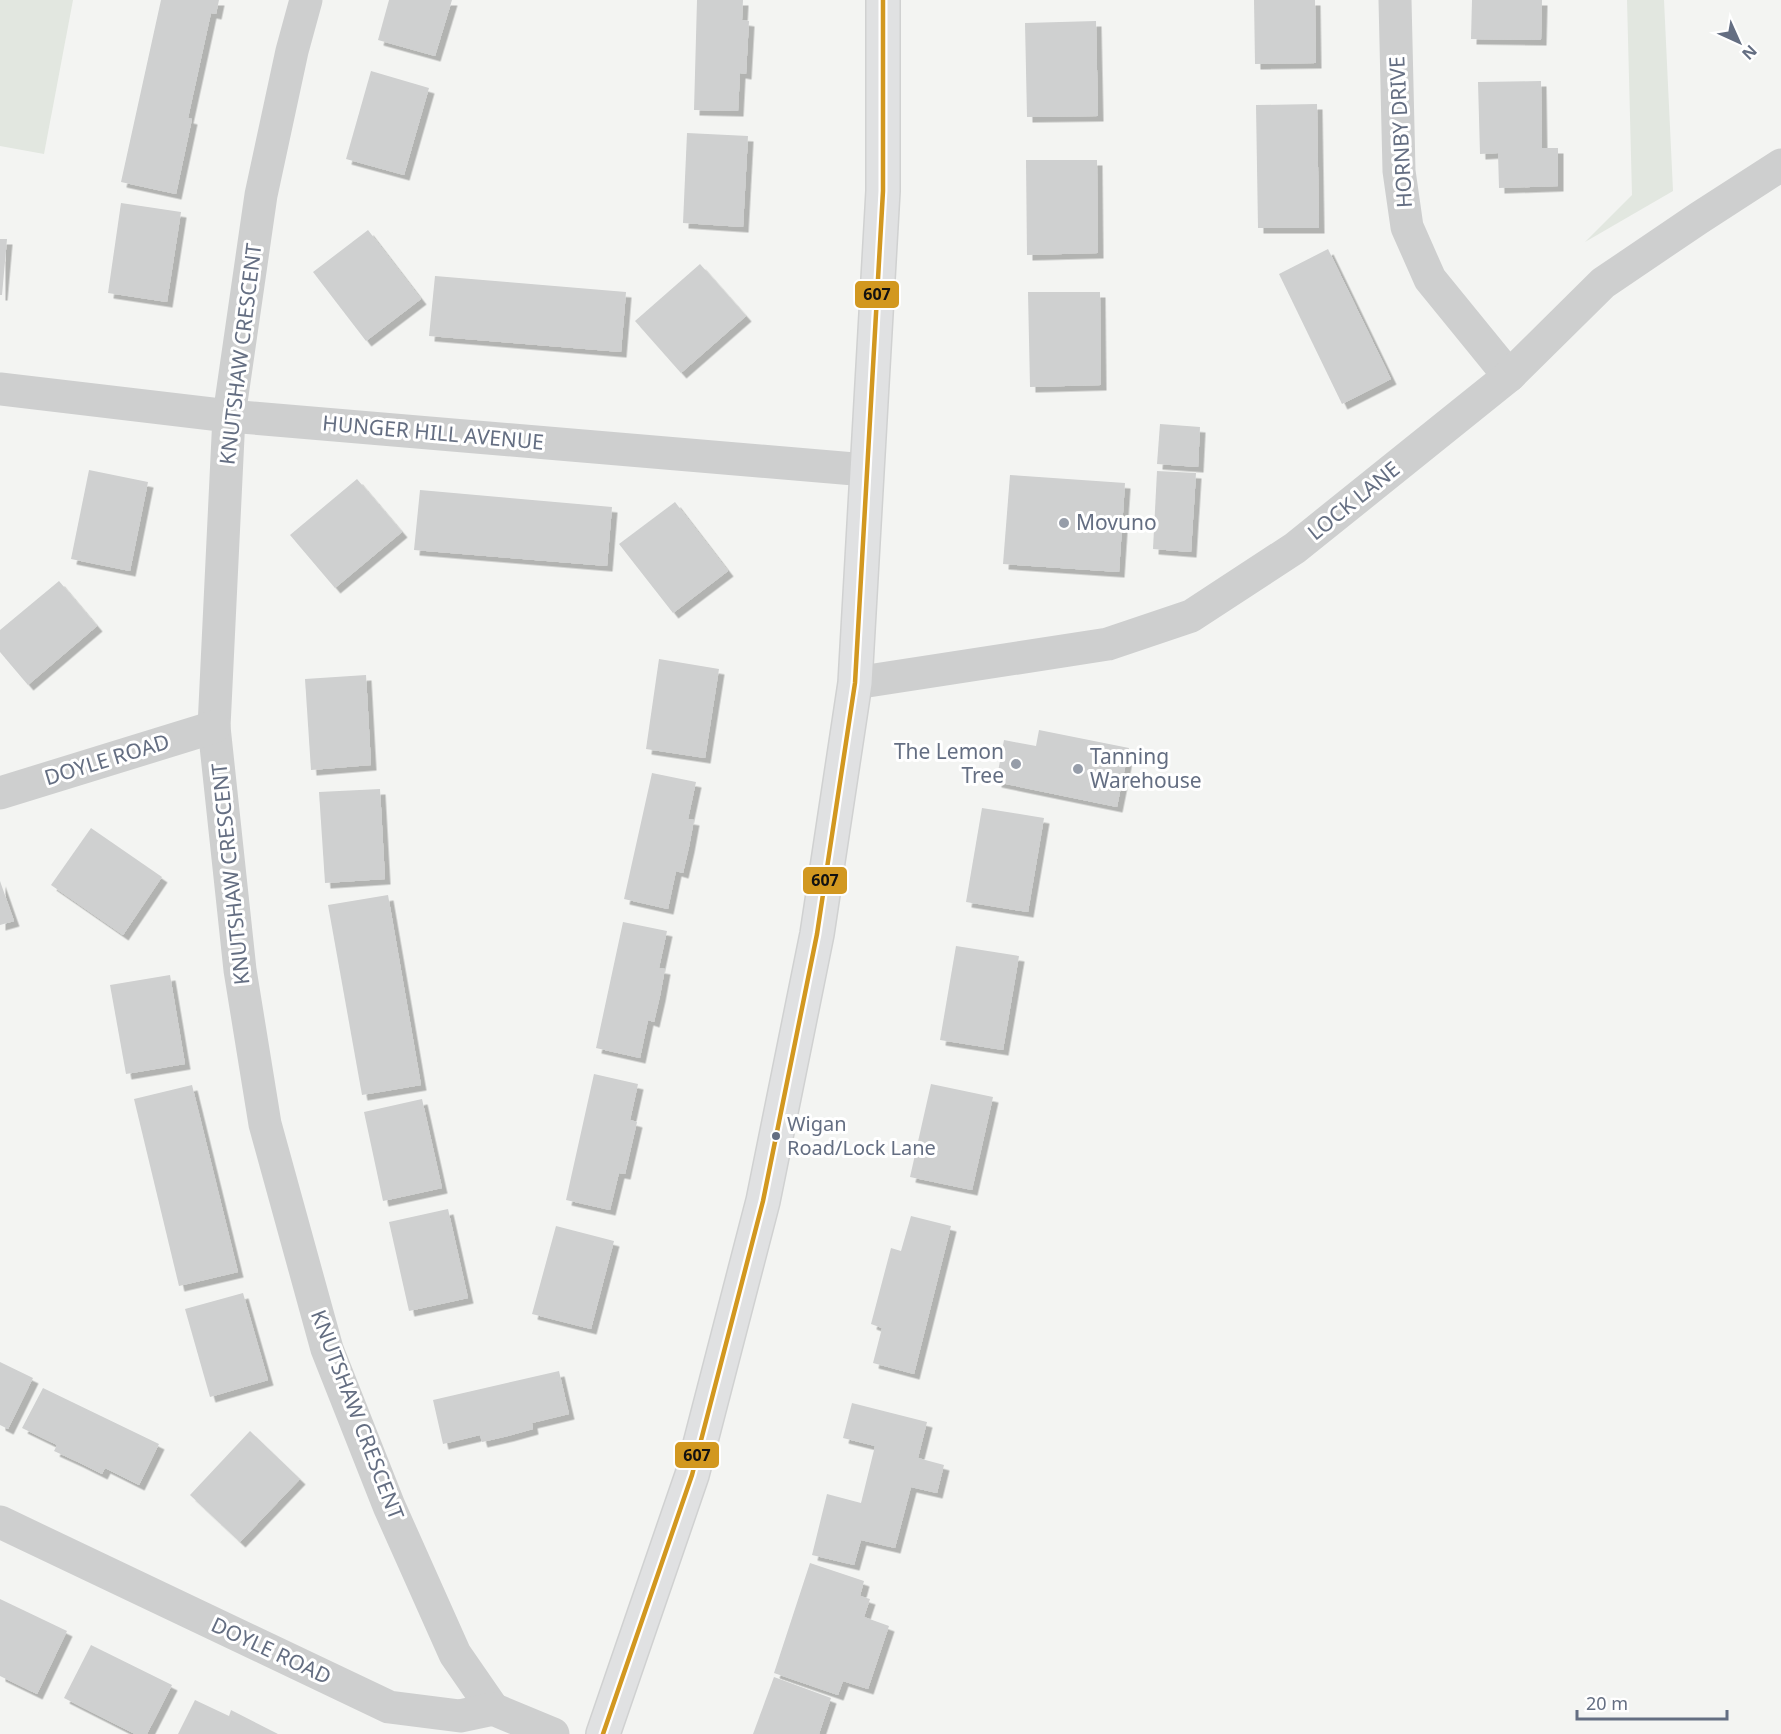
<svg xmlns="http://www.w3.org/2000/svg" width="1781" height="1734" font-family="'Noto Sans',sans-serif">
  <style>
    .green { fill: #e2e7e0 }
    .building { fill: #cfd0d0; filter: url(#shadow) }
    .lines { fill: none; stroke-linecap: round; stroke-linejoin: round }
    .highway-casing { stroke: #d0d1d1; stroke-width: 36 }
    .minor { stroke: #cecfcf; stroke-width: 33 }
    .highway { stroke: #e0e1e2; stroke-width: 33 }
    .bus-1-casing { stroke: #fff; stroke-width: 9 }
    .bus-1 { stroke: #d29820; stroke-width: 4.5 }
    .poi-dot { fill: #969da9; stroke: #fff; stroke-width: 2 }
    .bus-dot { fill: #646e82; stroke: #fff; stroke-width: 2 }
    .labels { text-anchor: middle; stroke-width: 6; stroke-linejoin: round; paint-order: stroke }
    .bus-label { font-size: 20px; fill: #646e82; stroke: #fff; text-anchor: start }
    .street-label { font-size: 21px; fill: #646e82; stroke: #fff }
    .poi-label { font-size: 21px; fill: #646e82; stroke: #fff; text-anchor: start }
    .line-badge { stroke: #fff; stroke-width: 2 }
    .pale-badge-label { font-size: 16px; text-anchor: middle; font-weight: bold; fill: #111 }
  </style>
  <defs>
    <filter id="shadow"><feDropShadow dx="5.5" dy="5.5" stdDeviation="0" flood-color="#0004"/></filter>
  </defs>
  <rect width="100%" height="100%" fill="#f3f4f2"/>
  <!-- green -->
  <g class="green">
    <path d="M0,0H73L44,154L0,146Z"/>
    <path d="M1627,0H1664L1673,191L1585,242L1632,195Z"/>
  </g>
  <!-- building -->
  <g class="building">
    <path d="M161,0H219L216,14L211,13L188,118L192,119L176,194L121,182Z"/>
    <path d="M389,0H452L435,56L378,40Z"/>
    <path d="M697,0H743L742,20L749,21L746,74L740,73L738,111L694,110Z"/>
    <path d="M1254,0H1315L1316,63L1255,64Z"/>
    <path d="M1472,0H1542L1541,40L1471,39Z"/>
    <path d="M1096,21L1098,116L1027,117L1025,23Z"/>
    <path d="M371,71L429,88L404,175L346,159Z"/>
    <path d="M1541,81L1542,148H1558V186L1499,188L1498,153L1480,154L1478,82Z"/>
    <path d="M1317,104L1319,228H1258L1256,105Z"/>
    <path d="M687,133L748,136L743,227L683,223Z"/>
    <path d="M1026,160H1097L1098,253L1027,255Z"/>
    <path d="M121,203L181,212L167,302L108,293Z"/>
    <path d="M368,230L421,299L366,341L313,272Z"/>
    <path d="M0,239H7L2,295H0Z"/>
    <path d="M1328,249L1391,379L1342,404L1279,274Z"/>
    <path d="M700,264L746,316L681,373L635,321Z"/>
    <path d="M435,276L626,292L621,352L429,336Z"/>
    <path d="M1028,292H1100L1101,385L1030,387Z"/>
    <path d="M1160,424L1200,427L1198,467L1157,464Z"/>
    <path d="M89,470L148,482L130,571L71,559Z"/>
    <path d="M1157,471L1196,473L1191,552L1153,549Z"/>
    <path d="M1010,475L1125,483L1119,572L1003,564Z"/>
    <path d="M357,479L402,532L335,588L290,535Z"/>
    <path d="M420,490L612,507L607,566L414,550Z"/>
    <path d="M675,502L728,571L673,613L619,544Z"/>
    <path d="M59,581L97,626L28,685L0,652V630Z"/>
    <path d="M659,659L719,669L705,758L646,749Z"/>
    <path d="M366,675L371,765L311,770L305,679Z"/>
    <path d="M1039,730L1129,748L1117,807L996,782L1004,740L1036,746Z"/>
    <path d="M652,773L696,782L688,819L694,820L689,847L683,873L676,871L668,909L624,899Z"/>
    <path d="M380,789L385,879L325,883L319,792Z"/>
    <path d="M982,808L1044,818L1028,912L966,902Z"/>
    <path d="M91,828L162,877L123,935L51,885Z"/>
    <path d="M0,881L14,921L0,925Z"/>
    <path d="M388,895L421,1085L362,1095L328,905Z"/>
    <path d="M623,922L667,931L659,968L665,969L660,996L654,1022L648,1020L640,1058L596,1048Z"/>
    <path d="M956,946L1019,956L1003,1050L940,1040Z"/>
    <path d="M170,975L185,1064L126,1074L110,985Z"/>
    <path d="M594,1074L638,1084L630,1120L637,1122L625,1174L619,1173L610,1210L566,1200Z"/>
    <path d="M931,1084L993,1097L972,1190L910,1177Z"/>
    <path d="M192,1085L238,1272L179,1286L134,1099Z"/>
    <path d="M422,1099L442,1188L383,1201L364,1112Z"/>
    <path d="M448,1209L468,1298L409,1311L389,1222Z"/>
    <path d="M911,1216L951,1226L914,1374L873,1363L882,1328L871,1324L891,1248L901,1251Z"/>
    <path d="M556,1226L614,1241L591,1329L532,1314Z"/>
    <path d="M243,1293L268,1380L210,1397L185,1309Z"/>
    <path d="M0,1362L33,1378L8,1429L0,1425Z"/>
    <path d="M559,1371L569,1414L532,1423L533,1429L508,1436L482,1442L480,1435L443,1444L433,1400Z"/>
    <path d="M43,1388L159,1444L139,1485L105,1468L102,1474L78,1462L54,1451L57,1445L22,1428Z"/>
    <path d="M852,1403L927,1422L918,1458L944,1465L937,1493L911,1487L895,1548L861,1540L854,1565L812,1555L827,1494L861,1503L875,1446L843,1438Z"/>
    <path d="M250,1431L300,1479L240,1542L190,1495Z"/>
    <path d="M810,1563L864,1581L860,1596L870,1599L864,1617L889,1626L868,1689L843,1681L838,1695L774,1673Z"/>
    <path d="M0,1599L67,1631L37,1694L0,1676Z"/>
    <path d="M91,1645L172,1685L147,1734H135L64,1698Z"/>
    <path d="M774,1677L831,1698L819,1734H753Z"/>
    <path d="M195,1700L229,1716L231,1710L278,1734H178Z"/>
  </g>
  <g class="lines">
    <!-- highway casing -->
    <g class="highway-casing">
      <path id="highway" d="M603,1734L692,1475L763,1201L817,934L855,683L883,191V0"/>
    </g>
    <!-- minor -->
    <g class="minor">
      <path d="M306,0L292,51L261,195L229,416L214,727L240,970L265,1124L327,1349L389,1506L455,1654L493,1709"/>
      <path d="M1395,0L1399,171L1407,227L1430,279L1509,376"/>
      <path d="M0,389L229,416L866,470"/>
      <path d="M855,683L1108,644L1191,616L1295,548L1509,376L1603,283L1699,218L1781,165"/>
      <path d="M0,793L214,727"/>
      <path d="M0,1522L389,1707L460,1716L493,1709L553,1734"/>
    </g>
    <!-- highway -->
    <use href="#highway" class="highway"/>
    <!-- bus-1 casing -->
    <g class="bus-1-casing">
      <path id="bus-1" d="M603,1734L692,1475L763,1201L817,934L855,683L883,191V0"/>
    </g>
    <!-- bus-1 -->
    <use href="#bus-1" class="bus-1"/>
  </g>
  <!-- markers -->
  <g class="poi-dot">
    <circle cx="1064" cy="523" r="6"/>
    <circle cx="1016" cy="764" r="6"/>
    <circle cx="1078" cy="769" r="6"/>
  </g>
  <circle class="bus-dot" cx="776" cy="1136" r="5"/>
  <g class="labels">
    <!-- bus labels -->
    <g class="bus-label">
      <text x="787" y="1131">Wigan<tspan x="787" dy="24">Road/Lock Lane</tspan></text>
    </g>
    <!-- street labels -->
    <g class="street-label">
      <text transform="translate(1401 132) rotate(-93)" y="7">HORNBY DRIVE</text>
      <text transform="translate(241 354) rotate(-83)" y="7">KNUTSHAW CRESCENT</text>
      <text transform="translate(433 433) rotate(5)" y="7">HUNGER HILL AVENUE</text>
      <text transform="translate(1354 501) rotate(-39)" y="7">LOCK LANE</text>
      <text transform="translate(107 760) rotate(-17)" y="7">DOYLE ROAD</text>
      <text transform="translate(231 874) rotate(-96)" y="7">KNUTSHAW CRESCENT</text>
      <text transform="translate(357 1415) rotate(69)" y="7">KNUTSHAW CRESCENT</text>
      <text transform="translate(271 1651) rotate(25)" y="7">DOYLE ROAD</text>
    </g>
    <!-- poi labels -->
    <g class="poi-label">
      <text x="1076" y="530">Movuno</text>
      <text x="1004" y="759" text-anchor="end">The Lemon<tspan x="1004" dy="24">Tree</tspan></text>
      <text x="1090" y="764">Tanning<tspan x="1090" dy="24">Warehouse</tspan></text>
    </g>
  </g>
  <g class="line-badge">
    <rect x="854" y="280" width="46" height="29" rx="6" fill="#d29820"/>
    <rect x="802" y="866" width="46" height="29" rx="6" fill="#d29820"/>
    <rect x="674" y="1441" width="46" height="28" rx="6" fill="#d29820"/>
  </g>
  <g class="pale-badge-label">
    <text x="877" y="300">607</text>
    <text x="825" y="886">607</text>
    <text x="697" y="1461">607</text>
  </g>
  <!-- north arrow -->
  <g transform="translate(1739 42) rotate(135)" stroke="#ffffff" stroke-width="4.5" paint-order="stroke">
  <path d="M0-4.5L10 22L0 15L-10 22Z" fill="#646e82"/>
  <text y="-9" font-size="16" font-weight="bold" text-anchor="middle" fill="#646e82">N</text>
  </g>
  <!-- scale -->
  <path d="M1577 1710v9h150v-9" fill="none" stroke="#646e82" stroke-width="3"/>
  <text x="1586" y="1710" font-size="18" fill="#646e82" stroke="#ffffff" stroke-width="4.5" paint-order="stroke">20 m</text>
</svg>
